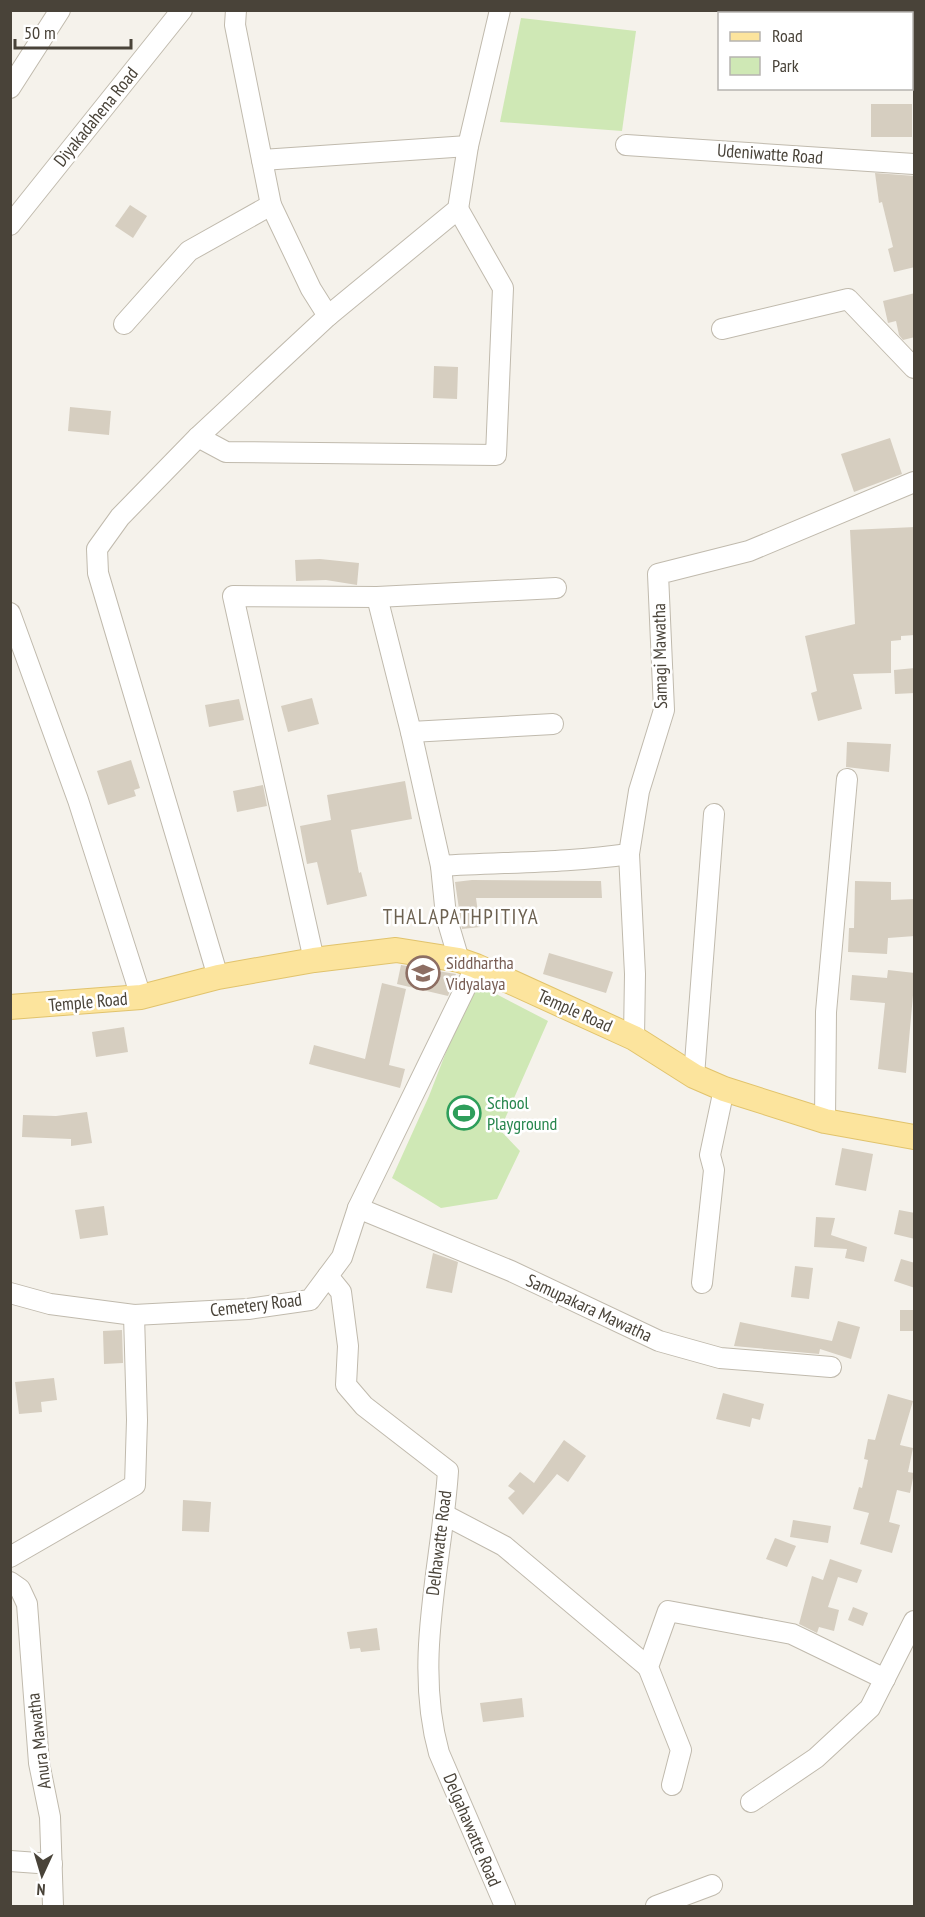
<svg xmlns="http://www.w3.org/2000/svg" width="925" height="1917" font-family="'PT Sans Narrow',sans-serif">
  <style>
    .green { fill: #cfe8b5 }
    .building { fill: #d6cec0 }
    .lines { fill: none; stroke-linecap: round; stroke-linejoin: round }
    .minor-casing { stroke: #c0baad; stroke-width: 22 }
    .major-casing { stroke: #e1c36c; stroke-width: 26 }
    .minor { stroke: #fff; stroke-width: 20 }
    .major { stroke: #fce49d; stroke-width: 24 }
    .labels { text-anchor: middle; stroke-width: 5; stroke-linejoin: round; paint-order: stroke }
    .street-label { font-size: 18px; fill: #494339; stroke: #fff }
    .education-label { font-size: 18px; fill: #785e54; stroke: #fff; text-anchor: start }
    .leisure-label { font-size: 18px; fill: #27864d; stroke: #fff; text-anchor: start }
    .quarter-label { font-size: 21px; letter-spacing: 1.5px; fill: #6c6150; stroke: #fff }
  </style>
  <rect width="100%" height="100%" fill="#f5f2eb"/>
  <!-- green -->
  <g class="green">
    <path d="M521,18L636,31L622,131L500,122Z"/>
    <path d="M479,985L548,1021L500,1130L520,1151L497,1199L441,1208L392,1178L429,1096L460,1016Z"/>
  </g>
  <!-- building -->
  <g class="building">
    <rect x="871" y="104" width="41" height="33"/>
    <path d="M875,173L915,176V267L894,272L888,249L893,247L882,202L879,203Z"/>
    <path d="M130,205L147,216L133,238L115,226Z"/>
    <path d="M915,293V337L903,340L899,335L896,321L888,323L883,301Z"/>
    <path d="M434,366L458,367L457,399L433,398Z"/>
    <path d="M70,407L111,411L109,435L68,431Z"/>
    <path d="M890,438L902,474L854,492L841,454Z"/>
    <path d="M915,527V635L901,636V640L891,641V673L853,674L862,709L818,721L811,693L817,691L805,636L855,624L850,530Z"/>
    <path d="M320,559L359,563L357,585L326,580L296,581L295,560Z"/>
    <path d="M915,668V693L895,694L894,670Z"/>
    <path d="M312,698L319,724L288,732L281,706Z"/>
    <path d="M239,699L244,720L209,727L205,705Z"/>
    <path d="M847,742L891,744L889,772L846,767Z"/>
    <path d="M131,760L140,788L134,790L136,796L108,805L97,771Z"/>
    <path d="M405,781L412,819L351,830L359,873L361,872L367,896L327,905L317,862L307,864L300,826L331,820L327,795Z"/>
    <path d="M263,785L267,806L237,812L233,791Z"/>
    <path d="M472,880L601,881L602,898H476L480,927L462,929L455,882Z"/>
    <path d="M855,881L891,882V900L915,899V936L888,938L887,954L848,952L849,928H854Z"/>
    <path d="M549,953L613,972L606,993L543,974Z"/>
    <path d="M401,965L456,974L448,996L397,984Z"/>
    <path d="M888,970L915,973L906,1073L878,1069L885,1003L850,1000L852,975L887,978Z"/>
    <path d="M382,983L406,989L389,1065L405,1069L400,1088L309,1064L314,1045L365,1059Z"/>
    <path d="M124,1027L128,1052L96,1057L92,1032Z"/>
    <path d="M87,1112L92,1143L71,1146V1139L22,1137L23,1115L56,1116Z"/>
    <path d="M842,1148L873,1154L866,1191L835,1185Z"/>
    <path d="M104,1206L108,1235L80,1239L75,1210Z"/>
    <path d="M899,1210L915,1213V1239L894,1234Z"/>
    <path d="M816,1217L835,1218L831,1235L867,1247L864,1262L845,1258L847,1249L814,1247Z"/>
    <path d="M433,1253L458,1262L452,1293L426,1288Z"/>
    <path d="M901,1259L915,1263V1288L894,1281Z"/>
    <path d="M795,1266L813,1268L809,1299L791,1297Z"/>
    <rect x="900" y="1310" width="15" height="21"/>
    <path d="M838,1321L860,1327L851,1359L820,1349L819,1354L734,1346L740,1322L832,1341Z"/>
    <path d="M122,1330L123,1363L104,1364L103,1331Z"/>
    <path d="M54,1378L57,1400L41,1402L42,1412L19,1414L15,1382Z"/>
    <path d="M723,1393L764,1404L760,1420L752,1418L750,1427L716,1419Z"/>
    <path d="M888,1394L913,1401L900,1445L913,1448L908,1472L914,1473L910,1493L897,1490L889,1522L900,1525L892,1553L860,1544L869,1513L853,1509L859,1487L862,1488L868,1460L864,1459L868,1439L875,1440Z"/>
    <path d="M564,1440L586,1456L568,1482L557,1474L523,1515L508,1498L515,1491L508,1486L520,1472L534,1483Z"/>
    <path d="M183,1500L211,1502L209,1532L182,1531Z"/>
    <path d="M793,1520L831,1526L828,1543L790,1537Z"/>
    <path d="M775,1538L796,1546L787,1567L766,1559Z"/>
    <path d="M830,1559L862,1570L857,1583L838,1577L828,1607L839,1610L834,1631L819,1627L817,1633L799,1624L812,1576L823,1580Z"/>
    <path d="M853,1607L868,1613L863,1626L848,1620Z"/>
    <path d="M377,1628L380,1650L361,1652L360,1648L350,1649L347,1632Z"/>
    <path d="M522,1698L524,1717L483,1722L480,1703Z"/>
  </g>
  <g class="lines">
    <!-- minor casing -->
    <g class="minor-casing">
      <g id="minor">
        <path d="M236,10L235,25L271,205L311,289L328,316"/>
        <path d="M10,88L60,10"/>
        <path d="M626,145L914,164"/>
        <path d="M262,160L468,146"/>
        <path d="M10,225L182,10"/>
        <path d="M124,324L189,251L271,205"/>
        <path d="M722,329L848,299L914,368"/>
        <path d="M198,437L226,452L496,455L503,288L458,209"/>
        <path d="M377,597L411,732L441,866L446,916L459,960"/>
        <path d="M10,613L78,800L141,997"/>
        <path d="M411,732L553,724"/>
        <path d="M629,854L635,974L634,1038"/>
        <path d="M441,866C504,862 567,863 629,854L639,791L664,710L658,574L749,551L914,482"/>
        <path d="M314,960L233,596L377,597L556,588"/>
        <path d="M218,977L98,573L97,549L120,517L198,437L328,316L458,209L468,146L500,10"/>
        <path d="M694,1076L714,814"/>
        <path d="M825,1121L826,1012L847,779"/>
        <path d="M358,1208L511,1271L659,1341L720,1358L831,1367"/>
        <path d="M328,1276L341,1292L348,1346L346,1385L364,1406L448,1471C442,1564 413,1660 439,1753L505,1906"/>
        <path d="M702,1283L714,1170L710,1155L724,1089"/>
        <path d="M10,1293L50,1304L134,1315L248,1309L310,1300L342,1257L358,1208L476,966"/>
        <path d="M445,1515L504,1546L648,1667"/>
        <path d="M10,1557L135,1485L137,1420L134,1315"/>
        <path d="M10,1582L20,1589L27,1604L39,1763L50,1817L53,1906"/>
        <path d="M672,1785L681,1750L648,1667L668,1611L792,1634L885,1679"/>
        <path d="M751,1802L816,1758L870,1708L914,1621"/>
        <path d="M10,1861L52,1864"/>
        <path d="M656,1906L712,1885"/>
      </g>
    </g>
    <!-- major casing -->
    <g class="major-casing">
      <path id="major" d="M10,1007L141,997L218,977L314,960L396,950L459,960L476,966L634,1038L694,1076L724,1089L825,1121L914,1137"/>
    </g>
    <!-- minor -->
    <use href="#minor" class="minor"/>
    <!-- major -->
    <use href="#major" class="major"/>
  </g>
  <!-- icons -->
  <defs>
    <g id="school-ring" transform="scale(1.725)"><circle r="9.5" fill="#fff" stroke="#8d6e63" stroke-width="1.5"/><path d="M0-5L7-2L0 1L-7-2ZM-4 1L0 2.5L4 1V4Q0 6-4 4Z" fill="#8d6e63"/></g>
    <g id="stadium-ring" transform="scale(1.725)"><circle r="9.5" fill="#fff" stroke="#2e9e5b" stroke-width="1.5"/><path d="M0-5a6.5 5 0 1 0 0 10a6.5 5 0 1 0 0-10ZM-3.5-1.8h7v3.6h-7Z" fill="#2e9e5b"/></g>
  </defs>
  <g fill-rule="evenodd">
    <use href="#school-ring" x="423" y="973"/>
    <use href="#stadium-ring" x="464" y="1113"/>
  </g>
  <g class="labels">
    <!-- street labels -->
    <g class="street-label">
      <text transform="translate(96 117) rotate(-51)" y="6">Diyakadahena Road</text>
      <text transform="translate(770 154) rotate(4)" y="6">Udeniwatte Road</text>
      <text transform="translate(660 656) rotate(-91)" y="6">Samagi Mawatha</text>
      <text transform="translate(88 1002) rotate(-5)" y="6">Temple Road</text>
      <text transform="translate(575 1011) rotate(24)" y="6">Temple Road</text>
      <text transform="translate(256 1305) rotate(-7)" y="6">Cemetery Road</text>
      <text transform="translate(589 1308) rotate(25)" y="6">Samupakara Mawatha</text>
      <text transform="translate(439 1543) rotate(-83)" y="6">Delhawatte Road</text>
      <text transform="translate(39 1741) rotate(-97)" y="6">Anura Mawatha</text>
      <text transform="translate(472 1830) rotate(67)" y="6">Delgahawatte Road</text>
    </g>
    <!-- education labels -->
    <g class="education-label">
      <text x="446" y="969">Siddhartha<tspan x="446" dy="21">Vidyalaya</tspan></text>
    </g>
    <!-- leisure labels -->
    <g class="leisure-label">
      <text x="487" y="1109">School<tspan x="487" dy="21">Playground</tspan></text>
    </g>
    <!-- quarter labels -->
    <g class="quarter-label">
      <text x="461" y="924">THALAPATHPITIYA</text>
    </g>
  </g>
  <!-- border -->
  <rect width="925" height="1917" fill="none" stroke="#494339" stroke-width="24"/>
  <!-- legend -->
  <rect x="718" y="12" width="195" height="78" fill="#ffffff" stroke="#b6b4b0" stroke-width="1.5"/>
  <rect x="730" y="32" width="30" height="9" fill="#fce49d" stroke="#b6b4b0" stroke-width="1.5"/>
  <text x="772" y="42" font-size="18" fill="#494339">Road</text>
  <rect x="730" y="57" width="30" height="18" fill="#cfe8b5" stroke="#b6b4b0" stroke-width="1.5"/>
  <text x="772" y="72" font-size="18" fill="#494339">Park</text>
  <!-- north arrow -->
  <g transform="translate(42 1875) rotate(184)" stroke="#ffffff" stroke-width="4.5" paint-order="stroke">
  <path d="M0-4.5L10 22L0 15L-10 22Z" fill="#494339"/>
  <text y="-9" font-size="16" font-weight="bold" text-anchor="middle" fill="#494339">N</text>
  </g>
  <!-- scale -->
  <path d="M15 39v9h116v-9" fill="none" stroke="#494339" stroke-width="3"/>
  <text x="24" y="39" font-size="18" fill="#494339" stroke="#ffffff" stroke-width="4.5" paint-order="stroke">50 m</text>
</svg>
